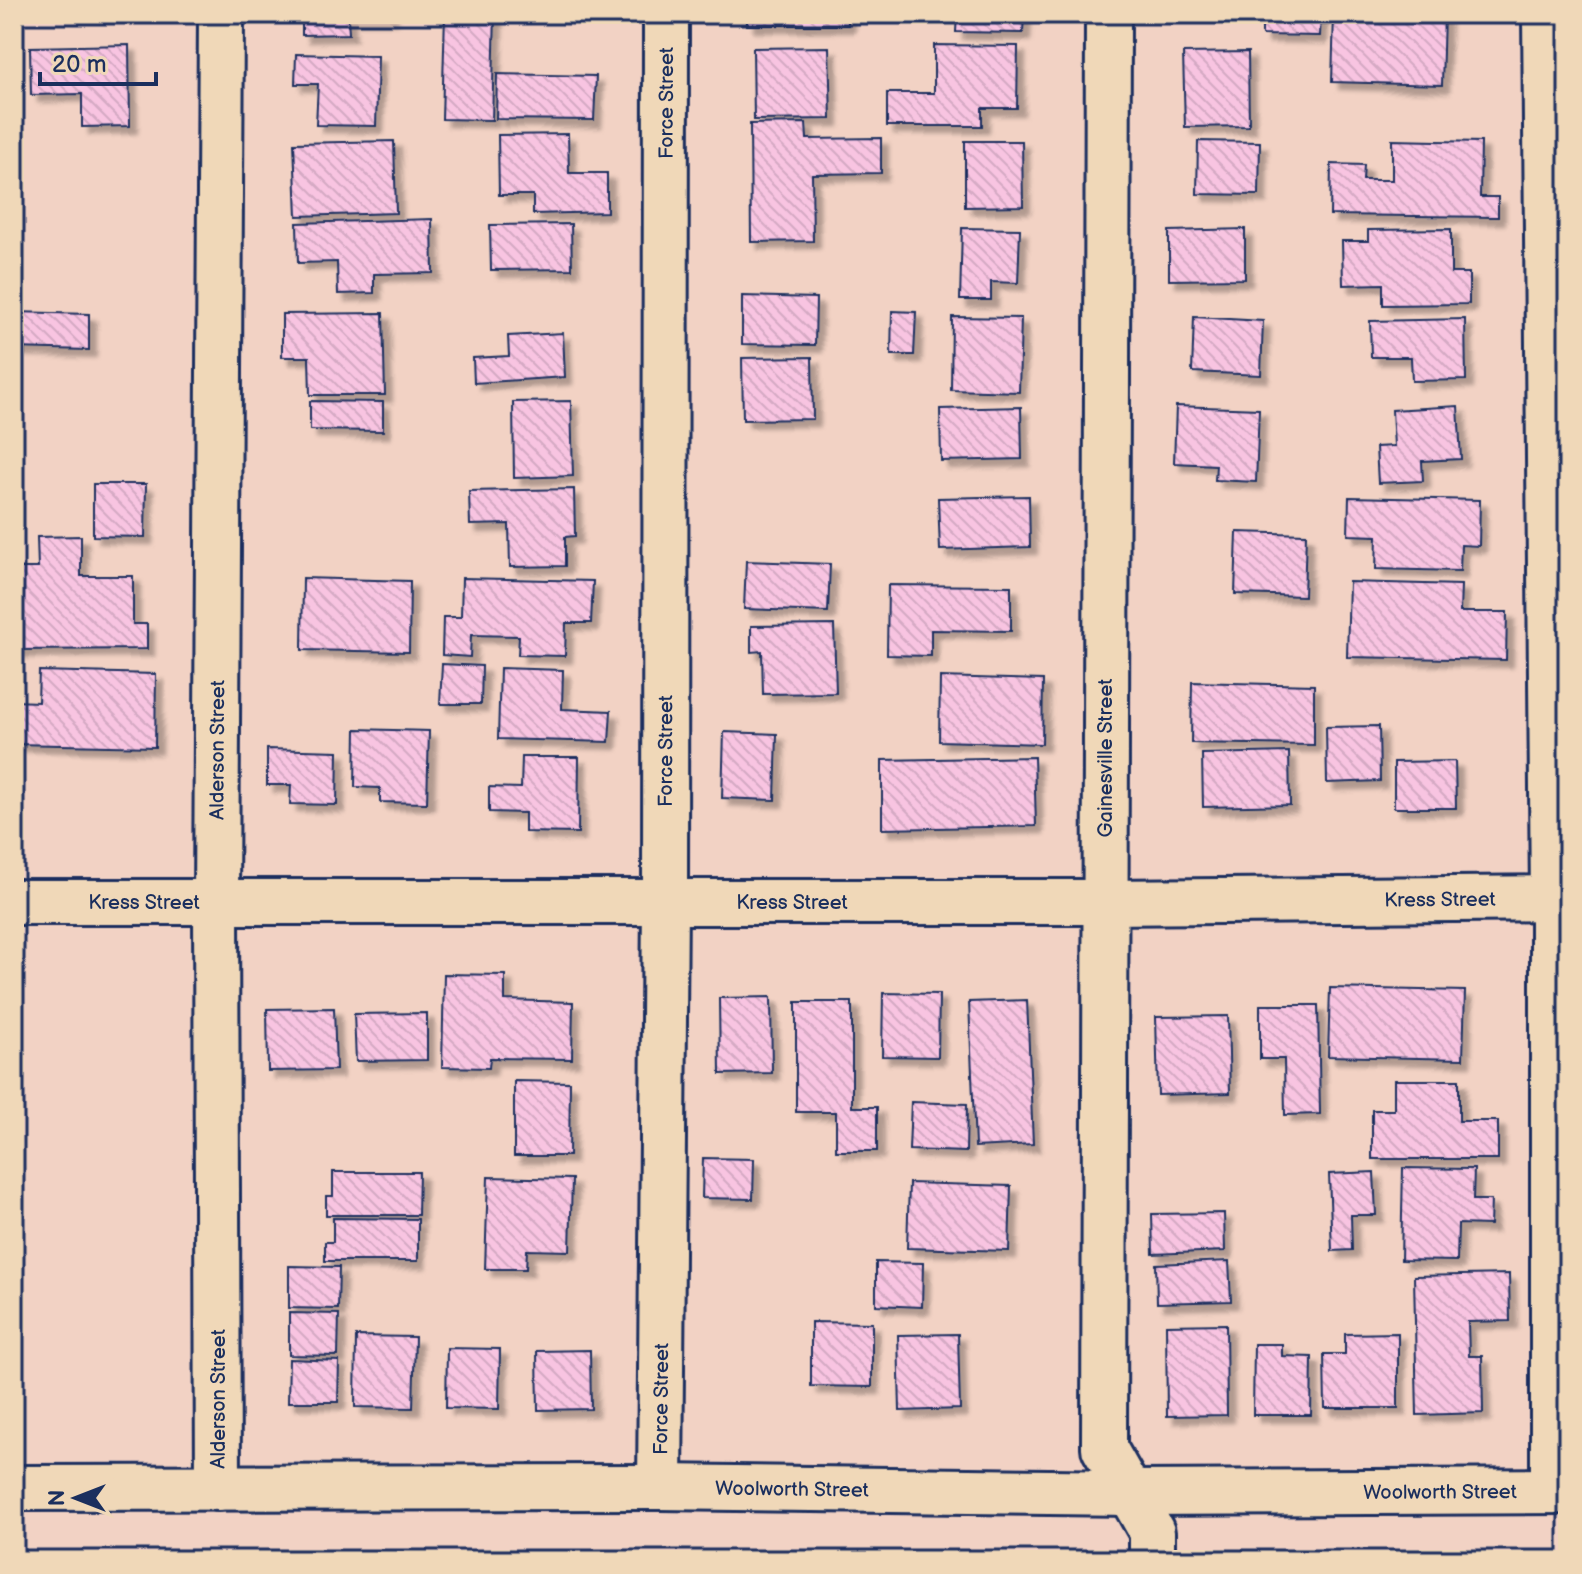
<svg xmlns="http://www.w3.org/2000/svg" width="1582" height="1574" font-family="'Balsamiq Sans',sans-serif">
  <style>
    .building { fill: url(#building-back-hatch); stroke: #1b2f5e; stroke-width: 2; filter: url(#shadow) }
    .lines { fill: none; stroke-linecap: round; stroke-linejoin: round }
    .minor-casing { stroke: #1b2f5e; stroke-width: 50 }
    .tertiary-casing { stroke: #1b2f5e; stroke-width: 50 }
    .minor { stroke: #f0d8b8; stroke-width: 44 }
    .tertiary { stroke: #f0d8b8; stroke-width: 44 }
    .labels { text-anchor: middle; stroke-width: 8; stroke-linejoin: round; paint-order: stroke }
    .street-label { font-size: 20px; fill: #1b2f5e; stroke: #f0d8b8 }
  </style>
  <defs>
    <pattern id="building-back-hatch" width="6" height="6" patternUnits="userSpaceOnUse" patternTransform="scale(2)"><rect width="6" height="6" fill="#f8c4e1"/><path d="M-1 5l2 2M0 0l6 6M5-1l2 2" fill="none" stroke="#d4a9c3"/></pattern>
    <filter id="shadow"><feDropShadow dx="7" dy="7" stdDeviation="2" flood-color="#0004"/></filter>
  </defs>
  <rect width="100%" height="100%" fill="#f2d2c4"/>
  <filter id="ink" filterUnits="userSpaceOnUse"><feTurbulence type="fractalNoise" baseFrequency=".0125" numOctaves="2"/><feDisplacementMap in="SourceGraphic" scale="16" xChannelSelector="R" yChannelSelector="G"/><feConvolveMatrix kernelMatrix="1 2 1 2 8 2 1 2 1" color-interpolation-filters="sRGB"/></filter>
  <g filter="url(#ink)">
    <!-- building -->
    <g class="building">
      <path d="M302,14H391V17H348L349,34L302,35Z"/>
      <path d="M445,14H495L492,120L442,119Z"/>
      <rect x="747" y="14" width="101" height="11"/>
      <path d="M957,14H1024L1023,33L956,32Z"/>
      <path d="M1262,14H1321L1320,36L1262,35Z"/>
      <path d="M1334,14H1444L1442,85L1332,82Z"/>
      <path d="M129,45L130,126L82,127V94L31,95L30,47Z"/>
      <path d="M934,45L1018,46L1017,108H982V126H887V93H934Z"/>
      <path d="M829,47L831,119L754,120L753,48Z"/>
      <path d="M1248,52L1249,126L1185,127L1183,53Z"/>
      <path d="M296,54L378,56L376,126L316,125L318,84H295Z"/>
      <path d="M497,74L596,76L594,120L496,119Z"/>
      <path d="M806,123L807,139L881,138V173L812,174L813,241L751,242L750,124Z"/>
      <path d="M568,134L569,173H607V212L533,214V195H499L498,135Z"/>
      <path d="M1392,140L1481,142L1480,197H1498V217L1330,215L1331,164L1364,165L1363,180H1392Z"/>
      <path d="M394,141L396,213L297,216L294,143Z"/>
      <path d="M965,141H1022L1023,206L965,207Z"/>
      <path d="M1198,141L1260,142L1259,195L1197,194Z"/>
      <path d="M432,219L433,273L374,274V293L338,294L337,262L298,263L297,223Z"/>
      <path d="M571,224L572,269L491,270L490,225Z"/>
      <path d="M962,228L1020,229L1018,283L991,282V300H960Z"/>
      <path d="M1245,229V279L1169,280V231Z"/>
      <path d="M1451,229V273H1469V304L1383,305V284L1343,285L1342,241H1368V230Z"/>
      <path d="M742,296L816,298L815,345L742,344Z"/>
      <path d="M892,311L916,312L914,355H891Z"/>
      <path d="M14,312L89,314V350L14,348Z"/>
      <path d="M383,313L385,395H310L309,357H282V314Z"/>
      <path d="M952,317L1021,318L1019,392L951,390Z"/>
      <path d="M1194,317L1263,321L1261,375L1192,372Z"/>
      <path d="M1465,319L1466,380L1412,381L1411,357H1371L1370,321Z"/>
      <path d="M563,333L565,377L474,383L473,358L509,356L508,336Z"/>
      <path d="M812,357L813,419L743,420L742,358Z"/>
      <path d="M310,401L383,402V431L310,430Z"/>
      <path d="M571,401L573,476L514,478L513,402Z"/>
      <path d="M1176,406L1259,409L1256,482L1215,480L1216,465L1174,463Z"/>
      <path d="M1458,406L1461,459L1422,461L1423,481L1378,483L1376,447L1394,446L1392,410Z"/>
      <path d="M1021,407L1022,459L941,461L940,409Z"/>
      <path d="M93,484H146L145,537L93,536Z"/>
      <path d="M574,489L575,536L565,537V566L510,567L509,524L470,525L469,491Z"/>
      <path d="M1029,496L1030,547L940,550L938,498Z"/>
      <path d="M1349,497L1480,500L1479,546L1461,545L1460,571L1376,569L1377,536L1348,535Z"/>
      <path d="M1237,532L1306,534L1304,596L1235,594Z"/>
      <path d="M81,536V576H133V624H147V649L14,650V568H38L37,537Z"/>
      <path d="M746,561L830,564L828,612L744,609Z"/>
      <path d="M303,578L410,581L409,652L302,650Z"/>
      <path d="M462,578L593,581L591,623H566L565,656L518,655L519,636L471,635L470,657L442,655L443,617H461Z"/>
      <path d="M1349,582L1461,585L1460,612H1507L1506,660L1347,657Z"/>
      <path d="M888,585L1011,586V631L931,630V656L887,655Z"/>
      <path d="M834,625L836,693L763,694L762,651L751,652V626Z"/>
      <path d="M442,664L482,666L481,704H440Z"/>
      <path d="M500,668L563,670L562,709L611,711L609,742L498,739Z"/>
      <path d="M39,671L156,674L155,747L14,744V701L38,702Z"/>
      <path d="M940,677L1043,680L1042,744L939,741Z"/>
      <path d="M1192,682L1314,685V745L1191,743Z"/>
      <path d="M1379,726L1380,781L1327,783L1326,727Z"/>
      <path d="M356,729L429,731L427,803L380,802V788L355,787Z"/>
      <path d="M724,732L777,734L775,800L722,798Z"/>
      <path d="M267,749L338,751L337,805L290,804L291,785H267Z"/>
      <path d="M1289,752L1290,805L1203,807L1202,754Z"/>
      <path d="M522,757H579L578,833L525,832V813L489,812V787L521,788Z"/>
      <path d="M1034,757L1036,826L882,829V760Z"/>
      <path d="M1455,761L1456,808H1394V762Z"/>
      <path d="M444,974L505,975V1000L573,1002L572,1059L490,1058L489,1068L442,1067Z"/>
      <path d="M1330,988L1465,991L1463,1059L1328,1056Z"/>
      <path d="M883,993L939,994L938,1057L882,1056Z"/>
      <path d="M771,997L772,1073L720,1074L719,998Z"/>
      <path d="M1027,1000L1033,1144L975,1147L969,1002Z"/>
      <path d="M796,1002H852V1107H877V1151H836V1112H796Z"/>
      <path d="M1260,1005H1318L1320,1114L1285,1115L1284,1059H1260Z"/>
      <path d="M334,1008L336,1070L268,1071L267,1009Z"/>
      <path d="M427,1013V1060L356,1061L354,1014Z"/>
      <path d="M1228,1016L1230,1093L1158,1095L1156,1017Z"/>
      <path d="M1394,1080H1459V1121H1498V1159H1372V1110H1394Z"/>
      <path d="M514,1081L570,1082L569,1156H514Z"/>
      <path d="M911,1102L967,1104L966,1152L909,1150Z"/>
      <path d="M703,1158L754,1159L753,1199L702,1198Z"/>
      <path d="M1403,1168L1474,1169L1473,1200H1491L1490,1225L1458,1224L1457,1261L1401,1260Z"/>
      <path d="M333,1172H419L418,1215H326V1196H333Z"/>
      <path d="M1374,1172L1376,1215H1351L1352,1250L1332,1251L1329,1174Z"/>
      <path d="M488,1177L572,1179L570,1251L527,1250L526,1269H485Z"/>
      <path d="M909,1183L1011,1186L1009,1251L907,1248Z"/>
      <path d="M1224,1213L1225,1251L1153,1254L1152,1214Z"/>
      <path d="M333,1218L418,1219V1261H325V1242H333Z"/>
      <path d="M1229,1261L1231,1301L1157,1303L1156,1264Z"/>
      <path d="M876,1262L923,1263L922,1307L876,1305Z"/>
      <path d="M289,1266L339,1267L338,1309L289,1308Z"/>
      <path d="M1509,1274L1510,1321L1468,1322L1469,1356H1482L1483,1413L1417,1415L1414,1276Z"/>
      <path d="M289,1313L339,1314L338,1356L289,1355Z"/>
      <path d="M811,1322L872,1323V1387L811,1386Z"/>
      <path d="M1226,1324L1227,1415L1167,1416L1166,1325Z"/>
      <path d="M1398,1333V1408H1325L1324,1354H1345V1334Z"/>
      <path d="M958,1334L960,1409L900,1411L898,1335Z"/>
      <path d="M356,1336L415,1337L413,1408L355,1407Z"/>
      <path d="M1254,1344H1282V1356L1312,1357L1311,1415H1253Z"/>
      <path d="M447,1348L500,1349L499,1409L446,1408Z"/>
      <path d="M590,1350L591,1409L538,1410L537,1351Z"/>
      <path d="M289,1359L339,1361L338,1402H288Z"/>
      <path d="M457,1557L510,1558V1560H457Z"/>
    </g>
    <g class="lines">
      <!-- minor casing -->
      <g class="minor-casing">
        <g id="minor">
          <path d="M1108,14L1104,1448L1152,1532V1560"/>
          <path d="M1545,14L1553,898V1491"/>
          <path id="s1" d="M660,1487L665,902L666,14"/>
          <path id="s2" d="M14,1488L660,1487L1132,1493L1568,1491"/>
          <path id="s3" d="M218,1488L216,903L221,14"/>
        </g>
      </g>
      <!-- tertiary casing -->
      <g class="tertiary-casing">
        <g id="tertiary">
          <path id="s4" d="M14,902H1103L1568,898"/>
        </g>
      </g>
      <!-- minor -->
      <use href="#minor" class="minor"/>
      <!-- tertiary -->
      <use href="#tertiary" class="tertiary"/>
    </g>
  </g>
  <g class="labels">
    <!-- street labels -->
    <g class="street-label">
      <text dy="7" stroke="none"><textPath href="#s1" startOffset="1384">Force Street</textPath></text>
      <text dy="7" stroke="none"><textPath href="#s1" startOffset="736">Force Street</textPath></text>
      <text dy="7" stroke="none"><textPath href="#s3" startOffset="738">Alderson Street</textPath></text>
      <text transform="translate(1105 758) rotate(-90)" y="7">Gainesville Street</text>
      <text dy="7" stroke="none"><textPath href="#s4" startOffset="1426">Kress Street</textPath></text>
      <text dy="7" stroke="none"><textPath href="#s4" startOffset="778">Kress Street</textPath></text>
      <text dy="7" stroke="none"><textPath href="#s4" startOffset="130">Kress Street</textPath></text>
      <text dy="7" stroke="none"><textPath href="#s1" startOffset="88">Force Street</textPath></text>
      <text transform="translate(218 1399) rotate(-90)" y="7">Alderson Street</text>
      <text dy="7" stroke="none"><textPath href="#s2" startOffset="778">Woolworth Street</textPath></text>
      <text dy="7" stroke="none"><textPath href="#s2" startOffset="1426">Woolworth Street</textPath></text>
    </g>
  </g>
  <!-- margin -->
  <rect width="1582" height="1574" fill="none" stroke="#f0d8b8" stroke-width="48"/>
  <rect x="24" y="24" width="1534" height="1526" fill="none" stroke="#1b2f5e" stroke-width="3" filter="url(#ink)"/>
  <!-- north arrow -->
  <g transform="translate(76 1498) rotate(270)" stroke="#f0d8b8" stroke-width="6" paint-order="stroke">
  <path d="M0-6L14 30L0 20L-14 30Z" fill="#1b2f5e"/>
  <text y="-12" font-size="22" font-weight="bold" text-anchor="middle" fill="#1b2f5e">N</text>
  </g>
  <!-- scale -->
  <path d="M40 72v12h116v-12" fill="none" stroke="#1b2f5e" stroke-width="4"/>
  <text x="52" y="72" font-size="24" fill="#1b2f5e" stroke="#f0d8b8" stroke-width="6" paint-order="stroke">20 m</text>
</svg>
